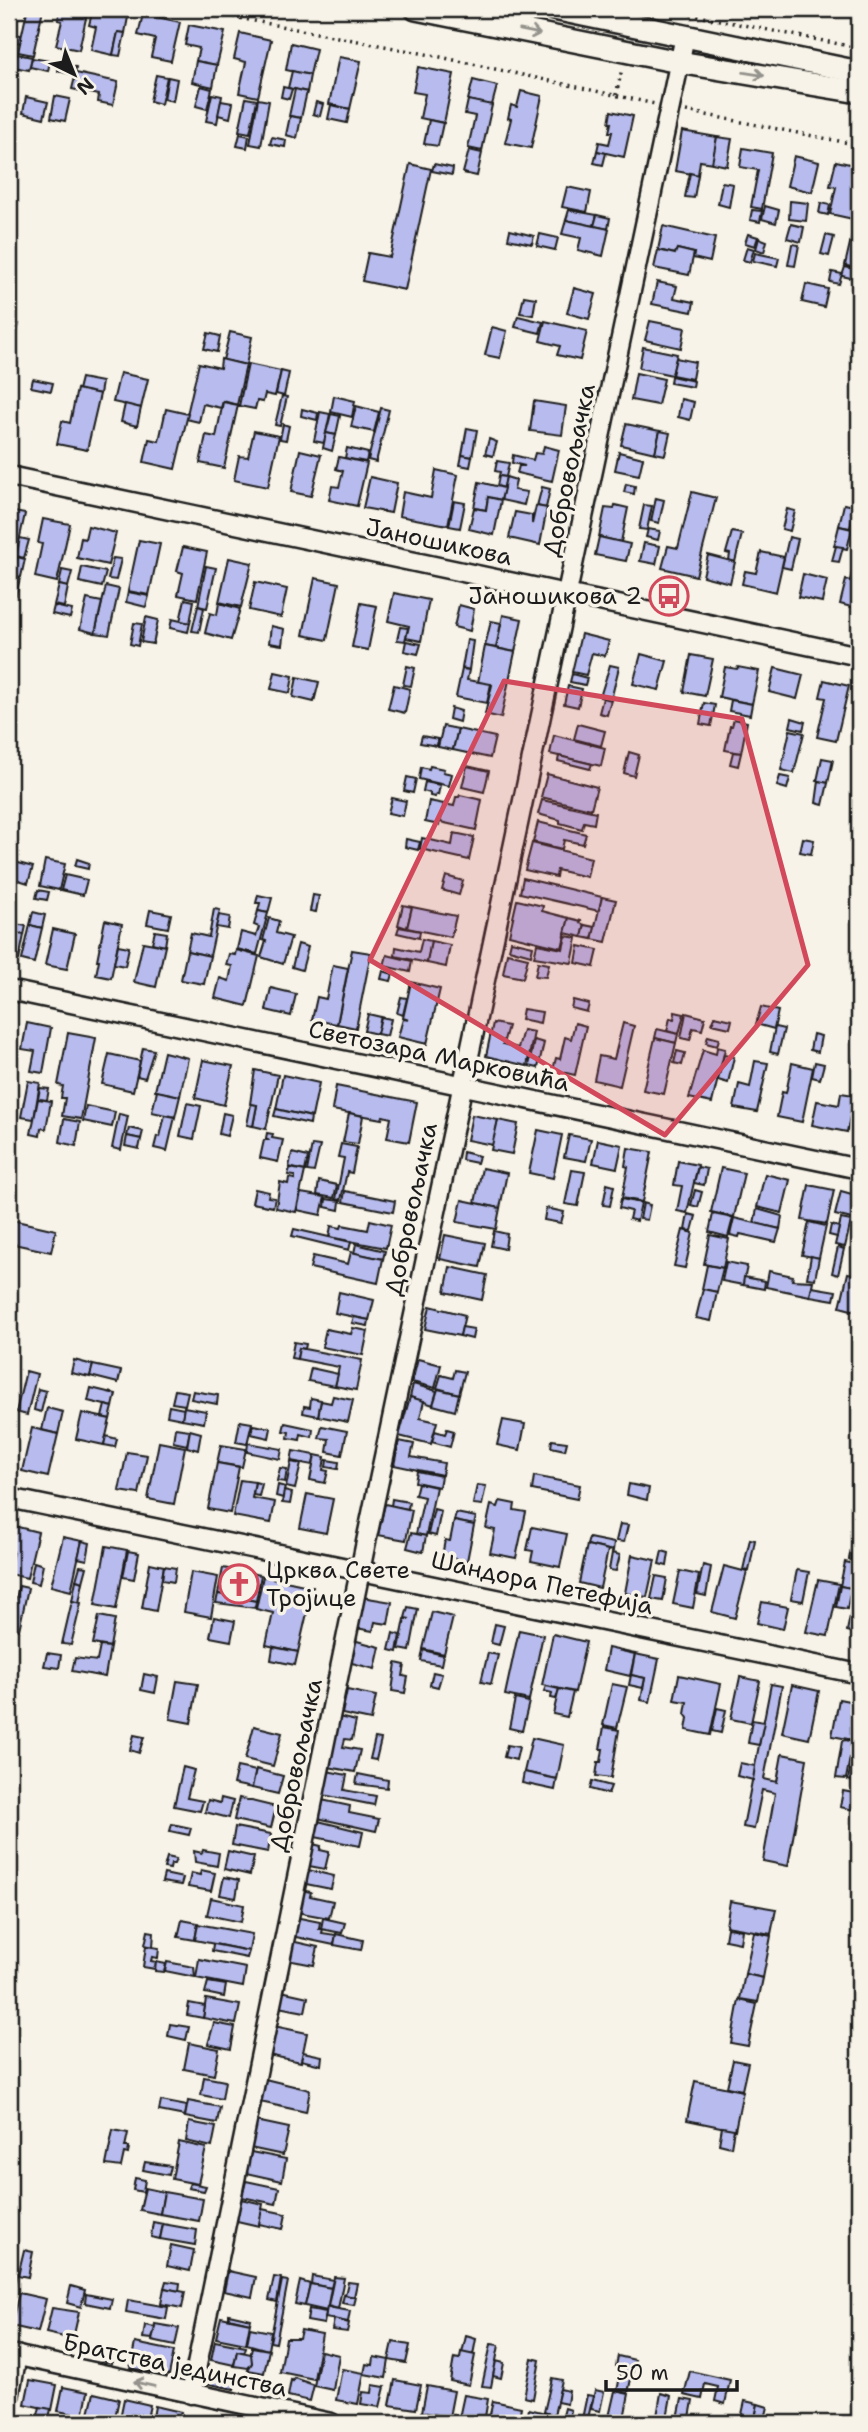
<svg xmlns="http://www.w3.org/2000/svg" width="868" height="2432" font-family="'Shantell Sans',sans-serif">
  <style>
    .building { fill: #b7bbed; stroke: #1c1c1c; stroke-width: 2 }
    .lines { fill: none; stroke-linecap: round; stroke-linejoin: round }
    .minor-casing { stroke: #1c1c1c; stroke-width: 23 }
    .tertiary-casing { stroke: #1c1c1c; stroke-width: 26 }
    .path { stroke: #1c1c1c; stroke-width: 3.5; stroke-dasharray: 2 5; stroke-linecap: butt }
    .minor { stroke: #f7f3e8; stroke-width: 18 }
    .tertiary { stroke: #f7f3e8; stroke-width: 21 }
    .oneway { stroke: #94928c }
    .marked { fill: #d1495b; fill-opacity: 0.2; stroke: #d1495b; stroke-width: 5; stroke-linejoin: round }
    .labels { text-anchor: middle; stroke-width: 7; stroke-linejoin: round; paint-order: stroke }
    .street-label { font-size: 24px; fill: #1c1c1c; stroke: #f7f3e8 }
    .poi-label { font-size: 24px; fill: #1c1c1c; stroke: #f7f3e8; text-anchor: end }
  </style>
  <rect width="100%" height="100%" fill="#f7f3e8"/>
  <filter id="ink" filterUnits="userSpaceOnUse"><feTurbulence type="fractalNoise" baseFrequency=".0143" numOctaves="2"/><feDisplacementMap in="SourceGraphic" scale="14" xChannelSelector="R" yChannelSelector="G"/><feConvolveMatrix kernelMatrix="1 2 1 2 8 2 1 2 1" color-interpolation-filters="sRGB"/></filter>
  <g filter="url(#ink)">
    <!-- building -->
    <g class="building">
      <path d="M15,9H43L33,55L18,52L27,11Z"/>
      <path d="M60,9H88L79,50L56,45L62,21L58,20Z"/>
      <path d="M93,9H116L129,12L125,33L118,32L113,55L91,50L96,27L89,25Z"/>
      <path d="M143,14L180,22L171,61L151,57L155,39L138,35Z"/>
      <path d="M189,25L225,32L217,65L196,61L199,48L185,45Z"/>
      <path d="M118,32L125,33L120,56L113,55Z"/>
      <path d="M9,33L21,35L20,43L9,40Z"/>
      <path d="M240,33L271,40L258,97L239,93L246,62L234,59Z"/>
      <path d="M291,43L316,49L310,75L286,70Z"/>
      <path d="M17,54L32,57L29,70L14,67Z"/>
      <path d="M339,57L361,61L350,109L329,104Z"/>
      <path d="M32,58L50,61L48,71L30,67Z"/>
      <path d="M196,61L217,65L213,87L192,82Z"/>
      <path d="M59,64L76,67L75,75L58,71Z"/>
      <path d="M418,67L454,74L444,123L420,118L425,94L413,92Z"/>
      <path d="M292,71L310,75L307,92L288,88Z"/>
      <path d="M76,73L118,82L113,105L98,102L99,95L72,89Z"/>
      <path d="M156,75L167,77L161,104L150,101Z"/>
      <path d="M168,77L177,79L173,101L164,99Z"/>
      <path d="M473,80L497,86L492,105L468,100Z"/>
      <path d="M201,86L212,89L207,109L196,106Z"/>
      <path d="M283,87L292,89L289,99L281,97Z"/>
      <path d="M295,89L307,92L301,118L289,116Z"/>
      <path d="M521,91L542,96L531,148L505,143L511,119L508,118L511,105L517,107Z"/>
      <path d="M212,94L222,96L217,123L206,121Z"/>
      <path d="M55,96L70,99L65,121L51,118Z"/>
      <path d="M26,97L48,102L44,118L23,113Z"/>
      <path d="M246,98L257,100L250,133L239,131Z"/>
      <path d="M258,99L269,101L261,146L250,144Z"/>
      <path d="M468,100L492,105L482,151L468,148L475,116L465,114Z"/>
      <path d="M221,101L233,103L230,118L218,115Z"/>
      <path d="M316,102L323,104L320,116L313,114Z"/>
      <path d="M331,105L350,109L347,123L328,119Z"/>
      <path d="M611,111L633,116L624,157L597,151L599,142L609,144L612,132H609L611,123H609Z"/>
      <path d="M290,116L301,118L297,138L286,135Z"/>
      <path d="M429,120L443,123L438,146L424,144Z"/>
      <path d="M682,131L717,137L713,163L700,161L698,175L675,171Z"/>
      <path d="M240,134L249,136L247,148L237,146Z"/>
      <path d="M272,137L286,140L285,147L270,144Z"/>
      <path d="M717,137L732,139L727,166L712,163Z"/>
      <path d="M743,148L772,153L762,209L751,207L758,170L740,167Z"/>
      <path d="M469,150L482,153L477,176L463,173Z"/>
      <path d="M597,151L606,153L603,165L594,163Z"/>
      <path d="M794,156L819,162L812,192L787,186Z"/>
      <path d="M836,161L859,166V190L853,219L830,214L836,187L830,186Z"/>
      <path d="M410,164L431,169L405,290L362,281L368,253L390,257Z"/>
      <path d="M434,164L453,168L452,175L432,171Z"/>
      <path d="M690,173L698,175L694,198L685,197Z"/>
      <path d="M722,182L733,184L729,207L718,204Z"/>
      <path d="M567,187L591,192L587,212L562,207Z"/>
      <path d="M790,201L808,203L806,221L789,219Z"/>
      <path d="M821,203L830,205L828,215L819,213Z"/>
      <path d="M765,206L779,210L776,223L762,219Z"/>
      <path d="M858,209L859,242L853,268L845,265Z"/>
      <path d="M569,210L597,215L594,226L566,220Z"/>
      <path d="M752,210L762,211L760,222L750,220Z"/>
      <path d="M597,215L610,218L608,229L594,226Z"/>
      <path d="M566,220L609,229L603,256L578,250L581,238L562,234Z"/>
      <path d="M791,224L804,227L801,242L787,238Z"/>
      <path d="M663,226L715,238L710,262L693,258L694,253L677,249L675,254L658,250Z"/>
      <path d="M510,230L534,236L532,244L508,239Z"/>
      <path d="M540,234L558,238L555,250L537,246Z"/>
      <path d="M748,234L758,237L755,246L745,243Z"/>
      <path d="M826,235L834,237L829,256L821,254Z"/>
      <path d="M759,238L767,241L764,252L756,249Z"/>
      <path d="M792,244L799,245L795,266L788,265Z"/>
      <path d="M747,247L754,249L750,262L743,260Z"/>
      <path d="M677,249L694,253L689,275L654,268L658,250L675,254Z"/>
      <path d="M755,253L779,258L777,266L753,261Z"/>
      <path d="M845,267L858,270L855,279L842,276Z"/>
      <path d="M832,272L842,274L839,284L830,282Z"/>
      <path d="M657,282L677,286L674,298L694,302L692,312L652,304Z"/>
      <path d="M806,284L828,289L824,307L802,302Z"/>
      <path d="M574,288L596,294L589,319L567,313Z"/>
      <path d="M524,296L536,298L533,315L520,313Z"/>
      <path d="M518,316L543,322L540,333L515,327Z"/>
      <path d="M545,321L587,331L580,360L557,355L560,346L540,341Z"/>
      <path d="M650,321L685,328L681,348L645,340Z"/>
      <path d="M9,322L19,324L16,337L9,336Z"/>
      <path d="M492,327L507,331L500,358L485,355Z"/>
      <path d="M230,332L252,337L246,365L223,360Z"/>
      <path d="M208,333L220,336L217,352L204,349Z"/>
      <path d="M643,347L677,354L672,375L639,368Z"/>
      <path d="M676,358L695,362L692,379L672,375Z"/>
      <path d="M221,359L246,365L237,405L223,401L221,408L203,404L199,422L186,419L199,363L220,368Z"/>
      <path d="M248,364L281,371L275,396L265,394L263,402L257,401L255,409L239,406Z"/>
      <path d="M281,371L289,373L284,396L276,394Z"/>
      <path d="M120,373L148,379L141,408L113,402Z"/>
      <path d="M636,373L664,379L658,405L631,400Z"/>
      <path d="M671,376L694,381L693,387L670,383Z"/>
      <path d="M81,378L102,382L100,394L78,390Z"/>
      <path d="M33,379L53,383L51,391L31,387Z"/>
      <path d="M77,389L100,394L87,450L57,444L62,421L70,423Z"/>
      <path d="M282,396L287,397L280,426L275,425Z"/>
      <path d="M334,396L355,401L352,417L331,412Z"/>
      <path d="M681,399L694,402L690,420L678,417Z"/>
      <path d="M534,401L566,406L562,435L530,431Z"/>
      <path d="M223,402L238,405L224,468L200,463L206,435L216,437Z"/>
      <path d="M125,404L141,408L137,426L121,422Z"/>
      <path d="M356,406L379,412L374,432L351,427Z"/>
      <path d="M381,408L389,410L376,462L368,460Z"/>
      <path d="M166,409L188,414L175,469L144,462L149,439L159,441Z"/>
      <path d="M302,409L318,413L317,420L301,416Z"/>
      <path d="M320,412L330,414L324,443L314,441Z"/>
      <path d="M331,414L340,416L336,435L326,433Z"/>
      <path d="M283,424L289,426L286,440L280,439Z"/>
      <path d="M626,424L660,431L655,453L621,445Z"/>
      <path d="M467,428L477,430L472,457L462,455Z"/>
      <path d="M254,431L279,436L268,487L234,480L239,456L248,457Z"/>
      <path d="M660,431L670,433L665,455L655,453Z"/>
      <path d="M326,433L336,435L332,451L323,448Z"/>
      <path d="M489,439L497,442L493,456L485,454Z"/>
      <path d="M544,446L559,450L552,481L517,473L519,466H525L512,463L513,455L533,460L535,453L542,454Z"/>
      <path d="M347,448L368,453L366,462L345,458Z"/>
      <path d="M300,450L321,455L311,496L291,492Z"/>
      <path d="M619,452L643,458L639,475L615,470Z"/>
      <path d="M462,455L472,457L470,467L460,465Z"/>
      <path d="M339,457L367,463L357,506L329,500L332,486L339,487L343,471L336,469Z"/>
      <path d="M497,461L509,463L506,477L499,476L500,472L495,471Z"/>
      <path d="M436,470L458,475L448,525L399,516L403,492L431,498Z"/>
      <path d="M499,476L506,477L504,488L497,486Z"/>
      <path d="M370,477L397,483L391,513L363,508Z"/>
      <path d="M506,477L516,480L514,490L527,492L524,505L501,500Z"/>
      <path d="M479,482L504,488L501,500L488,497L486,510L474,508Z"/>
      <path d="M626,484L635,486L634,494L624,492Z"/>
      <path d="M542,487L550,489L546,508L537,506Z"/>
      <path d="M692,492L716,498L696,576L662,568L668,546L678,548Z"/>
      <path d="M488,497L501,500L494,535L469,529L474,508L486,510Z"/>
      <path d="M656,498L664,500L659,523L651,521Z"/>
      <path d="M454,501L465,503L460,528L449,526Z"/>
      <path d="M844,504L855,506L850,528L839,526Z"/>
      <path d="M615,505L628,508L621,542L599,537L605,508L614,509Z"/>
      <path d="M644,505L652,506L647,530L639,529Z"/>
      <path d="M536,506L547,508L540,545L509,538L515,512L532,515V524Z"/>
      <path d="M787,509L795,511L790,531L782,529Z"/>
      <path d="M9,511L25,514L13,569L9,568Z"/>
      <path d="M43,519L70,524L57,582L35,577L42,544L38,543Z"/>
      <path d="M88,526L116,533L108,565L77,558L81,538L85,539Z"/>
      <path d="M839,526L852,529L847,549L834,546Z"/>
      <path d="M648,529L660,531L658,540L646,537Z"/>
      <path d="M732,532L742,534L735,562L729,560L730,554L726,553Z"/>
      <path d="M599,537L630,544L626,561L595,555Z"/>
      <path d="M789,537L798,539L791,569L782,567Z"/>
      <path d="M20,538L29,540L24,558L16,556Z"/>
      <path d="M139,540L160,544L149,595L128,591Z"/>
      <path d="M644,543L660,546L656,564L640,561Z"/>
      <path d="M836,546L843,547L839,562L832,561Z"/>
      <path d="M183,547L207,552L197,599L178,595L183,573L177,571Z"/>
      <path d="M761,552L784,557L776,592L742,584L745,571L756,573Z"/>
      <path d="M708,555L735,562L730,583L703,576Z"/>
      <path d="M856,555L859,556V609L840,604L846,580L850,581Z"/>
      <path d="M17,557L25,559L21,577L13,575Z"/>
      <path d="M113,558L121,559L116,580L108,579Z"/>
      <path d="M229,558L252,563L241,607L219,602Z"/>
      <path d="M206,566L216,568L207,608L198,606Z"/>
      <path d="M82,567L106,572L102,587L79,582Z"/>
      <path d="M62,570L72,572L68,587L59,585Z"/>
      <path d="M803,574L827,580L822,602L798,597Z"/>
      <path d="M12,577L20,578L16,595L9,594Z"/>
      <path d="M315,578L339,583L327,640L303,635Z"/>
      <path d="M255,582L287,589L281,617L249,610Z"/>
      <path d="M59,585L68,587L64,607L54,605Z"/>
      <path d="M106,586L119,589L109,635L95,633Z"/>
      <path d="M128,592L149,596L146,607L126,602Z"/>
      <path d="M394,593L429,600L421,641L406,638L409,626L388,621Z"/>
      <path d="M87,599L102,602L95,633L80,629Z"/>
      <path d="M185,599L194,601L190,623L180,621Z"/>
      <path d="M219,603L240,609L231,640L205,633L210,613L217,615Z"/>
      <path d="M361,603L377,606L368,650L352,647Z"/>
      <path d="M459,605L474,609L470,631L454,627Z"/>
      <path d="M54,606L72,610L70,618L52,614Z"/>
      <path d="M198,606L204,608L199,632L192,631Z"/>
      <path d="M503,615L522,619L515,652L496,648Z"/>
      <path d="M146,617L158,620L153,644L141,642Z"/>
      <path d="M172,619L190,623L188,632L170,628Z"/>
      <path d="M491,621L501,623L496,648L485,646Z"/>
      <path d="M134,623L142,624L138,646L130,644Z"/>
      <path d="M271,626L284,629L282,645L269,643Z"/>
      <path d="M400,627L408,628L405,641L397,640Z"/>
      <path d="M581,634L609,641L605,656L592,653L586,675L572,672Z"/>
      <path d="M467,640L473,641L469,670L462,668Z"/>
      <path d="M406,641L421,644L418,654L404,651Z"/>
      <path d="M485,646L515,652L501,718L485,714L492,685L478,682Z"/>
      <path d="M641,654L667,661L659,690L633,684Z"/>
      <path d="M691,655L713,659L705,696L684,692Z"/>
      <path d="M610,665L619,667L611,700L600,697Z"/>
      <path d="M407,666L415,668L411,686L403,685Z"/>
      <path d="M725,667L737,669L738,667L759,671L752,704L719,697Z"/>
      <path d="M775,668L803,675L797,699L769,692Z"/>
      <path d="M462,669L469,670L467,680L491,684L487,703L456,697Z"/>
      <path d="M275,672L293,676L290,693L271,689Z"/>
      <path d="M572,674L587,678L585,685L570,682Z"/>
      <path d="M297,677L319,682L314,702L293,697Z"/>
      <path d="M824,680L849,686L836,741L817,737L826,698L820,697Z"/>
      <path d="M394,685L410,689L405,713L388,709Z"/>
      <path d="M568,686L582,689L578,707L564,704Z"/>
      <path d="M603,698L611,700L607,715L599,713Z"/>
      <path d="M731,700L752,704L750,715L729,711Z"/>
      <path d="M704,703L715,705L711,726L700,724Z"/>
      <path d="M451,708L461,711L459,722L449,719Z"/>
      <path d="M792,718L805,722L803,730L790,727Z"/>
      <path d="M734,719L747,722L741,753L725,750L730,726H732Z"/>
      <path d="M578,724L605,731L601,746L574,739Z"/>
      <path d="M443,726L458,729L453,750L438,747Z"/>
      <path d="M458,729L495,737L490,758L453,750Z"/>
      <path d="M790,730L804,733L794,773L781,770Z"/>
      <path d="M554,735L605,748L601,766L550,754Z"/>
      <path d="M422,736L438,739L437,746L420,743Z"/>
      <path d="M629,752L639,755L634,776L624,773Z"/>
      <path d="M733,752L741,753L738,766L730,764Z"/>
      <path d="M559,756L592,764L590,769L558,761Z"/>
      <path d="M822,758L833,760L828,783L817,781Z"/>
      <path d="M430,766L444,769L443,772L452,774L449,786L419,779L421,767L429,769Z"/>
      <path d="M467,766L489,771L484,792L462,787Z"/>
      <path d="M547,774L597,787L591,809L541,797Z"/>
      <path d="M780,776L790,778L787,789L777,786Z"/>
      <path d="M407,777L416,779L413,793L404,791Z"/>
      <path d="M819,781L828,783L823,805L816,803Z"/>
      <path d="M425,782L440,785L438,795L436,794L435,797L430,796V793L423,791Z"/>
      <path d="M460,795L482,800L476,830L440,822L444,804L454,806L456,797H459Z"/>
      <path d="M392,798L406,801L403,816L388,813Z"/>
      <path d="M542,800L596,812L594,824L584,822L582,829L560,823V820L538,814Z"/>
      <path d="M429,801L444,804L439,825L425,822Z"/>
      <path d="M538,822L586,834L583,844L564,840L562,849L533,842Z"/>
      <path d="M454,833L474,837L469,860L420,849L422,838L452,845Z"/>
      <path d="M803,838L814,840L811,854L800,852Z"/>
      <path d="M406,839L420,842L418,850L405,847Z"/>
      <path d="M532,843L591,858L587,877L557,870L556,877L525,870Z"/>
      <path d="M77,859L89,863L88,869L75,866Z"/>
      <path d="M45,860L65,864L59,890L40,886Z"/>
      <path d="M11,861L33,867L28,883L9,877Z"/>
      <path d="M65,875L87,880L83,895L61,890Z"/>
      <path d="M446,876L463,881L459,895L442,890Z"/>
      <path d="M523,878L602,897L599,911L520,893Z"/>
      <path d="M38,890L49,892L47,900L36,898Z"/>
      <path d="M258,895L272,898L268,913L258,911L260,903H256Z"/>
      <path d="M313,895L319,896L316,912L310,911Z"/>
      <path d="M602,897L616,900L606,942L592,939Z"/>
      <path d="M517,900L543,906L542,911L569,918L562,948L509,935Z"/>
      <path d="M403,905L412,907L407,928L398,925Z"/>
      <path d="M412,907L456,916L451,937L407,928Z"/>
      <path d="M214,909L220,910L210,956L187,951L191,933L209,937Z"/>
      <path d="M150,910L171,914L168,928L147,924Z"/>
      <path d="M258,911L268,913L257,954L237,949L241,932L256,936L259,927L254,925Z"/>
      <path d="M33,912L45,915L42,928L30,925Z"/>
      <path d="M219,915L230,917L228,929L216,927Z"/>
      <path d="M9,917H11L10,923L26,926L24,935L9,932Z"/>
      <path d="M269,918L279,921L276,933L291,937L283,964L261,957L266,941L263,940Z"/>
      <path d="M569,918L581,921L580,923L585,925L582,937L565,933Z"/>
      <path d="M105,920L122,924L111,978L96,975L99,960H97Z"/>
      <path d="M30,925L42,928L34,963L22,960Z"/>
      <path d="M585,925L595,927L592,939L582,937Z"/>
      <path d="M399,927L420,931L419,938L397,933Z"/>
      <path d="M53,929L75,934L67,969L45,965Z"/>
      <path d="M155,931L167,933L165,946L152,943Z"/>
      <path d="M9,932L24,935L19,960L9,958Z"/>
      <path d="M566,936L577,938L572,963L534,957L537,944L563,949Z"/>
      <path d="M422,939L431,941L427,963L395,956L396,947L419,952Z"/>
      <path d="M431,941L450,945L446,967L427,963Z"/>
      <path d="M511,941L533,946L531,955L509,949Z"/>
      <path d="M143,942L165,946L156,987L134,982Z"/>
      <path d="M298,944L308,947L302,970L292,967Z"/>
      <path d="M118,945L129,947L125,966L114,964Z"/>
      <path d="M579,946L598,950L594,967L576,963Z"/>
      <path d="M236,950L259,956L247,1006L215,998L220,978L229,981L232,966L226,965L229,954L235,955Z"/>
      <path d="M352,950L371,953L356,1028L337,1024Z"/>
      <path d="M187,951L210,956L204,984L181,980Z"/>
      <path d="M507,953L528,958L523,978L503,974Z"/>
      <path d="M387,955L412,961L410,972L384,966Z"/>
      <path d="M538,962L549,964L546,977L535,976Z"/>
      <path d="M333,965L348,968L337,1024L312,1020L317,997L326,999Z"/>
      <path d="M383,971L393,974L391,981L381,979Z"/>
      <path d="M411,982L440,989L427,1044L398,1037L403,1019L409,1020L403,1018Z"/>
      <path d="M271,988L296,994L291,1016L266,1010Z"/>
      <path d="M401,997L407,998L403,1015L397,1013Z"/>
      <path d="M573,1000L589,1004L587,1012L571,1008Z"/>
      <path d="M761,1007L778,1011L774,1029L756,1024Z"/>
      <path d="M523,1009L542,1012L540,1023L521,1019Z"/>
      <path d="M675,1012L684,1014L679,1034L667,1031L670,1018L674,1019Z"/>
      <path d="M686,1013L705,1018L702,1030L693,1028L690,1040L681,1038Z"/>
      <path d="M368,1014L381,1017L377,1034L364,1031Z"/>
      <path d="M715,1016L732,1020L730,1028L712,1024Z"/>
      <path d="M381,1017L391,1019L387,1036L377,1034Z"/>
      <path d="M27,1023L51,1028L43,1073L31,1071L35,1051L22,1049Z"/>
      <path d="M493,1023L508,1026L503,1044L518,1048L523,1030L534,1032L527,1066L486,1056Z"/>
      <path d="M575,1023L586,1026L575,1075L553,1070L556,1058L560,1059L565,1037L571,1039Z"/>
      <path d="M623,1023L634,1026L620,1086L594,1080L599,1056L614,1059Z"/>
      <path d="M775,1027L784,1029L778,1054L770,1052Z"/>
      <path d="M657,1029L678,1034L676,1043L655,1038Z"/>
      <path d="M68,1033L96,1038L81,1119L62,1116L65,1098H61L63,1086L58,1085Z"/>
      <path d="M813,1034L821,1036L818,1052L810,1050Z"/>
      <path d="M708,1036L719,1039L717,1046L706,1043Z"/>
      <path d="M655,1038L676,1043L664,1094L643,1090Z"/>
      <path d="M534,1040L544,1043L538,1068L529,1066Z"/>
      <path d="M857,1043H859V1065L853,1063Z"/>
      <path d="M717,1047L725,1049L712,1103L689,1098L703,1050L716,1054Z"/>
      <path d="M143,1048L154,1050L145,1078L137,1076Z"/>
      <path d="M677,1051L685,1053L682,1065L674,1063Z"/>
      <path d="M164,1052L188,1058L180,1096L155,1091Z"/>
      <path d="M109,1054L140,1061L133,1091L102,1084Z"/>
      <path d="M724,1055L734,1057L728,1083L718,1080Z"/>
      <path d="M203,1060L233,1066L224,1105L195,1098Z"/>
      <path d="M755,1061L768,1063L757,1112L734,1108L739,1084L750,1087Z"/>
      <path d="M815,1062L824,1064L820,1079L812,1077Z"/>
      <path d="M792,1063L813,1068L802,1122L777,1117L782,1092L786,1093Z"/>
      <path d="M255,1070L278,1075L266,1129L253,1126L257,1105L250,1104Z"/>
      <path d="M283,1075L319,1083L312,1117L276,1109Z"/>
      <path d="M28,1081L40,1083L34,1119L21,1117Z"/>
      <path d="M336,1086L417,1102L409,1142L387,1138L391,1118L383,1116L382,1119L332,1110Z"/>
      <path d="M40,1088L49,1089L47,1100L38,1099Z"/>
      <path d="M157,1091L180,1096L175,1117L152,1112Z"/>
      <path d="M841,1093L854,1095L847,1132L812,1125L817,1101L839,1105Z"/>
      <path d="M857,1098L859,1099V1133L850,1132Z"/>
      <path d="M38,1099L51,1101L46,1129L41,1128L40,1136L31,1134Z"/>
      <path d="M187,1103L201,1106L194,1139L180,1136Z"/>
      <path d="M251,1104L257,1105L253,1126L247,1125Z"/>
      <path d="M86,1106L115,1112L112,1127L83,1121Z"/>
      <path d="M276,1109L311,1117L310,1124L274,1116Z"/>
      <path d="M223,1113L232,1115L227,1136L219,1134Z"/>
      <path d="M349,1113L363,1116L358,1144L343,1142Z"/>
      <path d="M119,1114L128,1116L121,1150L112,1148Z"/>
      <path d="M165,1115L175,1117L167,1151L154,1148L157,1136L160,1137Z"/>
      <path d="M472,1115L498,1120L493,1145L467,1140Z"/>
      <path d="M64,1119L80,1122L76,1146L60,1142Z"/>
      <path d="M498,1120L518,1124L512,1154L491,1150Z"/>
      <path d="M129,1128L143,1131L141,1139L127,1136Z"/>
      <path d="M538,1130L562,1135L553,1178L529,1173Z"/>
      <path d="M267,1133L273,1134L272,1138L283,1140L278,1162L260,1158L264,1140H268L266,1138Z"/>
      <path d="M569,1135L591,1139L586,1161L564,1157Z"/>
      <path d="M127,1136L141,1139L139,1149L125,1146Z"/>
      <path d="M598,1140L622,1145L617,1168L593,1163Z"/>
      <path d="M341,1144L357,1147L352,1173L347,1172L341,1200L336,1199L344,1158L338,1157Z"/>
      <path d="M312,1145L320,1146L314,1172L307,1171Z"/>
      <path d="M628,1148L652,1152L642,1202L622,1198L628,1167L625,1166Z"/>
      <path d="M463,1152L479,1156L477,1163L462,1160Z"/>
      <path d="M292,1153L308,1157L305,1171L289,1167Z"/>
      <path d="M678,1161L698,1165L687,1213L677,1211L682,1186L674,1185Z"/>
      <path d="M698,1167L707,1169L704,1185L694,1183Z"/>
      <path d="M290,1168L305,1171L296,1212L276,1208L280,1182L288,1184L289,1178L295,1179V1176L288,1175Z"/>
      <path d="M482,1168L507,1173L500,1208L475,1203Z"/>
      <path d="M721,1168L744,1173L734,1217L711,1212Z"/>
      <path d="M572,1170L585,1172L578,1206L565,1204Z"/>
      <path d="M765,1174L790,1180L782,1213L757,1207Z"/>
      <path d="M319,1181L337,1185L334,1198L317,1195Z"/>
      <path d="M607,1184L614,1186L610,1206L603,1205Z"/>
      <path d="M809,1185L834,1190L827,1224L802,1220Z"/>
      <path d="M255,1189L269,1192L268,1197L275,1198L273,1207L252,1203Z"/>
      <path d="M695,1190L702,1192L698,1207L691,1205Z"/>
      <path d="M345,1191L395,1201L393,1212L343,1202Z"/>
      <path d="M841,1191L859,1196V1217L853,1216L852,1219L835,1215Z"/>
      <path d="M301,1193L325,1197L321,1215L297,1210Z"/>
      <path d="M326,1199L340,1201L339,1210L325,1207Z"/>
      <path d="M621,1199L641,1203L637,1221L629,1219L631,1211L619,1208Z"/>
      <path d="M462,1200L500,1208L496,1229L457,1222Z"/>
      <path d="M643,1203L650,1205L647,1220L640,1219Z"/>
      <path d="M546,1208L564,1212L561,1223L544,1220Z"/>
      <path d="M757,1209L782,1216L780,1229L754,1223Z"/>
      <path d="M688,1214L696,1216L692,1231L685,1230Z"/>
      <path d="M713,1214L733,1218L728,1237L709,1232Z"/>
      <path d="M734,1218L780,1229L776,1242L740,1234L739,1237L730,1235Z"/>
      <path d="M841,1219L851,1221L845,1247L835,1245Z"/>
      <path d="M12,1220L56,1230L51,1252L9,1243Z"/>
      <path d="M370,1220L391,1225L386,1248L329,1237L331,1226L341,1228L342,1225L368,1230Z"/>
      <path d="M809,1222L826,1226L819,1258L802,1255Z"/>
      <path d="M831,1225L839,1227L837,1237L829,1235Z"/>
      <path d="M294,1229L351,1242L349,1250L292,1236Z"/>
      <path d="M683,1230L693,1233L685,1268L674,1266Z"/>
      <path d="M494,1231L507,1234L505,1249L491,1246Z"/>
      <path d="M445,1235L485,1243L480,1267L440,1259Z"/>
      <path d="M710,1235L729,1239L723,1268L704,1264Z"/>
      <path d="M356,1244L385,1251L383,1259L354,1253Z"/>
      <path d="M838,1247L844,1249L838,1275L832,1273Z"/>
      <path d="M351,1252L383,1259L378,1283L310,1268L313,1256L348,1264Z"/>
      <path d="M811,1256L819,1258L815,1279L807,1278Z"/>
      <path d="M726,1262L747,1266L743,1285L722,1281Z"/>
      <path d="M707,1265L723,1268L717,1292L702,1289Z"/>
      <path d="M450,1267L487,1275L482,1300L445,1292Z"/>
      <path d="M769,1271L793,1276L792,1280L813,1281L810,1296L766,1287Z"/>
      <path d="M848,1273L859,1275V1292L855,1311L840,1307Z"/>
      <path d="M744,1277L765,1281L764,1289L743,1285Z"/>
      <path d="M812,1287L836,1291L834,1300L810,1296Z"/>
      <path d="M703,1289L717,1292L711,1321L696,1318Z"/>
      <path d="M339,1292L374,1300L369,1320L335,1313Z"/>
      <path d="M430,1306L465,1315L460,1336L425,1329Z"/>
      <path d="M354,1317L369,1320L368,1326L352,1323Z"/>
      <path d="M462,1327L474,1329L472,1339L460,1336Z"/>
      <path d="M353,1328L368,1331L363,1355L322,1347L326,1329L351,1334Z"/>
      <path d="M294,1342L306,1344L305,1349L299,1348L297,1359L291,1358Z"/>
      <path d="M299,1348L362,1360L356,1390L335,1386L339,1367L297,1359Z"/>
      <path d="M418,1359L441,1365L435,1388L412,1382Z"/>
      <path d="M74,1360L93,1365L90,1377L71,1373Z"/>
      <path d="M93,1365L121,1371L118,1383L90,1376Z"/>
      <path d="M311,1368L338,1374L335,1386L308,1381Z"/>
      <path d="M455,1370L465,1372L459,1394L437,1388L441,1375L453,1378Z"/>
      <path d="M26,1371L37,1374L27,1415L16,1412Z"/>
      <path d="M413,1384L437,1391L433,1405L410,1397Z"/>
      <path d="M91,1388L116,1394L113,1407L88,1401Z"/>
      <path d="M38,1389L46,1391L41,1412L34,1410Z"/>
      <path d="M438,1389L459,1394L455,1411L433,1405Z"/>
      <path d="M175,1390L188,1392L185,1405L172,1403Z"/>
      <path d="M193,1391L218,1395L217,1404L191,1399Z"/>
      <path d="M333,1396L353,1400L348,1422L318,1416L321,1401L331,1403Z"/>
      <path d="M410,1397L424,1401L420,1418L437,1422L431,1444L399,1436Z"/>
      <path d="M311,1398L321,1400L318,1416L303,1413L304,1406L310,1407Z"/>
      <path d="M105,1405L113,1407L110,1419L102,1417Z"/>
      <path d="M169,1406L184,1409L182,1419L167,1416Z"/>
      <path d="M184,1407L206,1411L204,1423L182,1419Z"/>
      <path d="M47,1408L63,1412L58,1434L42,1430Z"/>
      <path d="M82,1413L110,1419L104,1445L76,1439Z"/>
      <path d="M503,1420L525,1424L520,1450L497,1445Z"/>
      <path d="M240,1421L252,1423L247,1444L236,1442Z"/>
      <path d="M285,1423L313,1429L312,1437L301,1434L300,1440L288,1438L289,1432L283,1431Z"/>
      <path d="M253,1425L271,1428L269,1438L251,1434Z"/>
      <path d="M322,1426L347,1431L342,1455L327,1452L329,1439L319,1438Z"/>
      <path d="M32,1428L58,1434L48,1477L22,1471Z"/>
      <path d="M175,1428L190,1430L187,1445L173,1442Z"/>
      <path d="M447,1429L454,1431L450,1447L432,1442L435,1431L445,1434Z"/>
      <path d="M190,1430L201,1433L198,1450L187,1447Z"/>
      <path d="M106,1436L117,1439L115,1447L104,1445Z"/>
      <path d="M552,1440L567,1442L565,1450L551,1447Z"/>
      <path d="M399,1441L414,1444L411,1457L444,1463L442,1475L394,1465Z"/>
      <path d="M159,1442L185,1447L174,1504L148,1499Z"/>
      <path d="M248,1443L282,1449L280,1459L247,1452Z"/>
      <path d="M221,1445L246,1449L242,1467L217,1463Z"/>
      <path d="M293,1451L315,1455L313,1465L291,1461Z"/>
      <path d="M127,1452L147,1455L139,1494L119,1491Z"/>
      <path d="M315,1455L325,1457L323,1470L328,1471L325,1483L310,1480Z"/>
      <path d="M327,1460L339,1462L338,1469L326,1467Z"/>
      <path d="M291,1462L301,1464L295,1489L286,1487Z"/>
      <path d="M217,1463L239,1467L230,1513L208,1509Z"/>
      <path d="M280,1468L287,1469L285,1482L277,1481Z"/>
      <path d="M417,1471L441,1476L439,1487L415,1482Z"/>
      <path d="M534,1476L580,1485L577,1499L532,1490Z"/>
      <path d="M240,1480L255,1482L252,1498L275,1502L271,1523L233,1516Z"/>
      <path d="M255,1482L262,1484L259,1496L253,1495Z"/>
      <path d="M418,1483L436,1487L426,1536L416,1534L424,1497L415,1495Z"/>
      <path d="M629,1484L649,1488L647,1500L627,1495Z"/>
      <path d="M278,1485L285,1487L283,1498L276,1496Z"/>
      <path d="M477,1485L486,1486L482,1505L473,1504Z"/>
      <path d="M284,1491L292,1493L290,1504L282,1503Z"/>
      <path d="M307,1494L333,1499L326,1533L300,1528Z"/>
      <path d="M392,1499L409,1502L408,1509L391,1506Z"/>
      <path d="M500,1501L515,1504L514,1510L526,1512L516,1558L490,1553L495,1530L486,1528L491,1505L498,1507Z"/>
      <path d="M385,1504L412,1510L406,1540L378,1535Z"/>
      <path d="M434,1509L441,1511L436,1536L428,1534Z"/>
      <path d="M456,1513L476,1517L474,1525L454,1521Z"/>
      <path d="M454,1521L474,1525L467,1561L442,1556L445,1540L450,1541Z"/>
      <path d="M620,1524L628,1525L624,1542L616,1541Z"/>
      <path d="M10,1525L38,1532L27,1578L9,1574L13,1551L9,1550Z"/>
      <path d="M532,1527L567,1534L560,1567L531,1561L533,1551L527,1550Z"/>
      <path d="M855,1530L859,1531V1562L849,1559Z"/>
      <path d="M411,1533L426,1536L423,1552L407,1548Z"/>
      <path d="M63,1537L82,1541L71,1591L51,1586Z"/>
      <path d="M589,1538L614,1543L613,1551L587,1545Z"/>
      <path d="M750,1539L755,1540L749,1571L743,1570Z"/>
      <path d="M82,1541L90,1543L87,1560L78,1558Z"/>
      <path d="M587,1545L608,1550L600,1588L579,1583Z"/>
      <path d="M106,1546L127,1550L116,1609L95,1605Z"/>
      <path d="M128,1551L139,1553L134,1579L123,1577Z"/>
      <path d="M662,1551L669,1553L667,1566L659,1564Z"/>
      <path d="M612,1553L620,1555L616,1571L609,1570Z"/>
      <path d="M632,1555L655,1560L647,1597L625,1593Z"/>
      <path d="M34,1562L43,1565L39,1584L30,1582Z"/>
      <path d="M845,1562L855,1564L850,1588L840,1586Z"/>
      <path d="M150,1563L164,1566L156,1611L142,1608Z"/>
      <path d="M703,1565L711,1567L706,1596L697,1594Z"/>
      <path d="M80,1566L87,1567L83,1582L76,1580Z"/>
      <path d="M164,1566L176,1568L174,1582L162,1580Z"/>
      <path d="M724,1566L747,1572L735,1618L712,1612Z"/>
      <path d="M223,1568L261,1575L256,1601L218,1594Z"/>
      <path d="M797,1570L809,1572L803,1601L791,1599Z"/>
      <path d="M680,1571L699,1575L693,1608L673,1604Z"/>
      <path d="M191,1572L218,1577L211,1617L184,1612Z"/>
      <path d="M263,1576L313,1587L298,1652L266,1645L273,1613L256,1609Z"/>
      <path d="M656,1576L667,1578L663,1601L651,1599Z"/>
      <path d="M76,1580L83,1582L79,1603L72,1601Z"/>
      <path d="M818,1580L839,1584L828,1636L806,1632Z"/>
      <path d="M19,1586L28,1588L19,1630L9,1628Z"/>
      <path d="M840,1586L851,1588L847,1609L836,1607Z"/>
      <path d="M218,1594L256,1601L255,1608L216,1603Z"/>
      <path d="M362,1597L392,1602L388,1624L375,1622L373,1631L356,1628Z"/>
      <path d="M72,1601L81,1603L71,1645L62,1644Z"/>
      <path d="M762,1602L788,1607L783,1629L757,1623Z"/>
      <path d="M853,1602L859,1603V1634L847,1631Z"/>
      <path d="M408,1607L418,1609L410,1651L399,1649L405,1619H410L405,1618Z"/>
      <path d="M432,1612L453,1617L444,1654L423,1649Z"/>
      <path d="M99,1616L115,1619L110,1647L93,1644Z"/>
      <path d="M214,1617L235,1621L231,1641L210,1637Z"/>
      <path d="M495,1624L504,1626L499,1645L491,1643Z"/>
      <path d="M519,1630L543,1635L529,1700L505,1695Z"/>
      <path d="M393,1633L400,1635L397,1652L389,1650Z"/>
      <path d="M553,1634L586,1642L575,1692L542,1685Z"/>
      <path d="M353,1640L380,1647L375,1669L348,1662Z"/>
      <path d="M100,1646L110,1647L105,1677L72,1671L75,1658L97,1661Z"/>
      <path d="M273,1647L298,1652L295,1665L271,1660Z"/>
      <path d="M608,1648L635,1654L630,1676L604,1670Z"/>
      <path d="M423,1650L443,1655L441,1665L421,1661Z"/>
      <path d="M47,1653L61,1655L59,1668L44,1666Z"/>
      <path d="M488,1653L498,1655L491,1684L481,1682Z"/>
      <path d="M635,1654L659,1659L650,1702L641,1700L645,1678L631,1675Z"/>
      <path d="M396,1663L405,1665L403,1676L408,1677L405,1693L392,1691Z"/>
      <path d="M433,1672L442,1674L438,1687L430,1685Z"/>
      <path d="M144,1674L158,1677L155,1693L141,1690Z"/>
      <path d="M631,1675L645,1678L643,1688L629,1685Z"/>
      <path d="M679,1675L721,1684L710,1735L686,1730L688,1718L685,1714L687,1702L674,1700Z"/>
      <path d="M740,1677L760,1681L751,1723L731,1719Z"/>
      <path d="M177,1681L198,1684L191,1723L170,1719Z"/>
      <path d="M612,1684L627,1687L617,1728L603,1725Z"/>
      <path d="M771,1684L782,1686L764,1779L777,1782L782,1754L807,1759L788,1866L763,1861L775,1793L762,1790L754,1829L743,1827Z"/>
      <path d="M792,1685L819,1691L809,1739L782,1733Z"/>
      <path d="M546,1686L559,1689L556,1699L551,1698L552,1693L544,1691Z"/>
      <path d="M559,1689L573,1692L567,1717L553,1714Z"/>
      <path d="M347,1690L376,1696L371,1720L342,1714Z"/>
      <path d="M515,1699L529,1702L522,1731L509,1728Z"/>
      <path d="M839,1699L859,1703L853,1740L832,1736Z"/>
      <path d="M717,1708L726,1710L721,1733L712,1731Z"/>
      <path d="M334,1716L356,1721L352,1740L345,1739L343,1747L360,1750L355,1772L323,1766Z"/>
      <path d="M752,1720L764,1722L759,1745L748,1743Z"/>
      <path d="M254,1726L282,1733L273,1766L245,1759Z"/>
      <path d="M604,1727L619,1730L611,1778L596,1776L598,1762H601L603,1749H600Z"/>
      <path d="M134,1735L144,1737L139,1753L130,1750Z"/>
      <path d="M375,1738L381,1739L376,1760L370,1759Z"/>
      <path d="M532,1738L564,1745L557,1779L524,1772Z"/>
      <path d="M845,1740L853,1742L846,1779L836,1778L842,1741Z"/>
      <path d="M507,1745L519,1747L516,1760L504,1757Z"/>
      <path d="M854,1749L859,1750L855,1782L848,1780Z"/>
      <path d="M740,1763L755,1766L753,1780L737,1776Z"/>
      <path d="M183,1767L194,1770L187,1798L203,1801L200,1811L174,1806Z"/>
      <path d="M237,1767L256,1771L252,1788L233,1784Z"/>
      <path d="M256,1769L283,1776L278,1794L252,1788Z"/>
      <path d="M322,1770L347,1775L344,1790L376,1796L374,1805L318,1794Z"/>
      <path d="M524,1772L557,1779L555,1790L522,1783Z"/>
      <path d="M358,1774L388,1780L387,1788L356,1784Z"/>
      <path d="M592,1781L611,1786L608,1794L590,1789Z"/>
      <path d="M843,1791L859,1794V1811L840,1807Z"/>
      <path d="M221,1798L233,1801L229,1818L205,1812L208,1800L220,1803Z"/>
      <path d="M239,1798L276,1807L271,1828L234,1820Z"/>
      <path d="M317,1799L350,1806L349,1813L379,1819L376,1831L313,1817Z"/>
      <path d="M314,1820L363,1832L360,1846L310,1836Z"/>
      <path d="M172,1824L191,1828L189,1835L170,1831Z"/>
      <path d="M235,1827L271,1834L268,1852L232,1845Z"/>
      <path d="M309,1843L321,1846L320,1850L329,1852L325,1869L304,1865Z"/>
      <path d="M203,1850L219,1853L217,1866L195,1862L194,1851L202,1853Z"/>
      <path d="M228,1851L254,1857L250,1875L224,1869Z"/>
      <path d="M167,1857L176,1859L174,1864H171L170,1869L164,1868Z"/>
      <path d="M304,1869L334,1876L331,1889L301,1883Z"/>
      <path d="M201,1870L215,1873L211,1891L188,1887L191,1873L200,1875Z"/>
      <path d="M164,1874L183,1878L181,1885L162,1882Z"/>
      <path d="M224,1877L239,1880L236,1898L220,1895Z"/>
      <path d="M301,1890L311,1892L310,1896L333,1901L329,1918L296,1912Z"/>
      <path d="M211,1898L244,1905L241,1922L207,1915Z"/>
      <path d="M730,1901L776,1909L771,1934L726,1926Z"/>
      <path d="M295,1917L320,1922L319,1929H323L322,1933L336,1935L334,1945L291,1936Z"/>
      <path d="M323,1918L345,1923L342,1933L321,1929Z"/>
      <path d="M182,1920L198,1923L195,1940L178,1937Z"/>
      <path d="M198,1924L252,1934L249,1951L195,1940Z"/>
      <path d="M727,1928L742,1930L740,1943L725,1940Z"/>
      <path d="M148,1931L154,1932L153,1947L145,1945Z"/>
      <path d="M754,1932L771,1936L763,1978L745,1974Z"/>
      <path d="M336,1934L363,1940L361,1950L334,1945Z"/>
      <path d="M291,1941L318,1947L314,1965L287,1960Z"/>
      <path d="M213,1944L249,1951L247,1958L212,1951Z"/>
      <path d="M146,1946L159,1948L158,1958L152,1957L151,1961L156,1962L155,1969L143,1967Z"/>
      <path d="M199,1959L246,1968L243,1987L196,1978Z"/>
      <path d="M156,1962L166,1964L164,1972L155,1971Z"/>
      <path d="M167,1962L194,1967L195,1977L165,1971Z"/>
      <path d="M745,1974L763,1978L758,2002L740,1999Z"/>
      <path d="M208,1982L226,1985L224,1997L205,1993Z"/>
      <path d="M281,1991L308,1997L305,2012L278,2007Z"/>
      <path d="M206,1999L240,2005L236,2024L203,2018Z"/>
      <path d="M739,2000L757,2004L748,2046L731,2043Z"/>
      <path d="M189,2003L205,2006L203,2018L187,2015Z"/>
      <path d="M214,2023L235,2027L231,2049L208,2044Z"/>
      <path d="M170,2024L189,2027L186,2040L168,2036Z"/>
      <path d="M274,2026L307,2033L301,2062L268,2055Z"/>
      <path d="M189,2043L219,2049L214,2075L184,2069Z"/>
      <path d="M303,2052L322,2056L321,2065L301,2060Z"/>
      <path d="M733,2060L748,2063L742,2090L727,2087Z"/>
      <path d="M204,2077L225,2081L222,2099L201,2095Z"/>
      <path d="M265,2079L310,2090L306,2112L260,2102Z"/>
      <path d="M695,2081L743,2091L735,2130L687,2120Z"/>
      <path d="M161,2101L187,2106L185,2116L159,2111Z"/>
      <path d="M188,2101L220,2107L217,2123L185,2117Z"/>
      <path d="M256,2121L289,2128L283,2155L250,2148Z"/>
      <path d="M189,2122L216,2127L212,2147L186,2141Z"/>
      <path d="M722,2127L734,2129L731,2147L719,2144Z"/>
      <path d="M113,2130L128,2133L125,2147H129L128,2154L124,2153L121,2167L106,2165Z"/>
      <path d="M179,2142L206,2148L198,2184L172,2179Z"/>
      <path d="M251,2152L286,2159L282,2181L246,2173Z"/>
      <path d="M145,2162L171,2166L169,2175L143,2170Z"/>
      <path d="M135,2178L145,2180L143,2192L133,2190Z"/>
      <path d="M246,2181L279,2188L276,2204L242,2197Z"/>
      <path d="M190,2183L206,2186L204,2191L188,2188Z"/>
      <path d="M145,2188L164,2192L160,2214L140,2210Z"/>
      <path d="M164,2192L203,2199L199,2221L160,2214Z"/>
      <path d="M241,2199L263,2204L259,2226L237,2221Z"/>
      <path d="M262,2209L286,2214L283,2229L259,2224Z"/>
      <path d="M153,2222L163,2224L160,2239L151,2237Z"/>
      <path d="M163,2224L197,2230L195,2245L160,2239Z"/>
      <path d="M171,2245L194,2250L190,2271L167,2266Z"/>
      <path d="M24,2250L33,2252L28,2277L18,2275Z"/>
      <path d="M228,2271L256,2277L252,2297L224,2291Z"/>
      <path d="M9,2272L17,2273L9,2312Z"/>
      <path d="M312,2276L333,2280L331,2288L311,2284Z"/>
      <path d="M274,2277L281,2278L277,2302L269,2300Z"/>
      <path d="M334,2277L344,2278L338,2309L328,2306Z"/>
      <path d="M282,2280L288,2281L276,2343L270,2342Z"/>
      <path d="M166,2281L180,2283L179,2291L164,2288Z"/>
      <path d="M300,2281L310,2284L305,2306L295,2304Z"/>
      <path d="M348,2282L357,2283L354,2297L345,2295Z"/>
      <path d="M310,2284L331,2288L327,2311L305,2306Z"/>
      <path d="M71,2286L85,2290L81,2307L67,2303Z"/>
      <path d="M164,2288L185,2292L182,2308L161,2304Z"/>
      <path d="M19,2293L46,2299L38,2332L11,2326Z"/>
      <path d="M86,2294L112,2299L110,2308L85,2303Z"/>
      <path d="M344,2295L356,2297L354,2305L342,2303Z"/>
      <path d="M128,2300L168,2307L166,2319L126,2312Z"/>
      <path d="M327,2307L350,2311L348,2322L325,2318Z"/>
      <path d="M52,2308L79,2312L73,2339L46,2333Z"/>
      <path d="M309,2309L326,2312L324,2324L307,2321Z"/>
      <path d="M229,2314L251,2319L250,2323L229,2318Z"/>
      <path d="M221,2317L250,2323L246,2344L216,2338Z"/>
      <path d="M334,2319L349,2323L347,2332L332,2330Z"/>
      <path d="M155,2324L179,2328L175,2346L152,2341Z"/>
      <path d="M145,2325L155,2327L152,2339L143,2338Z"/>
      <path d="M250,2328L271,2332L268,2350L247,2344Z"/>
      <path d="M301,2330L322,2334L314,2379L280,2372L286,2338H299Z"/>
      <path d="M466,2336L476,2339L473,2355L462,2353Z"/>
      <path d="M215,2341L246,2347L244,2353L237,2351L234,2365L211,2360Z"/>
      <path d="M393,2342L410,2345L406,2363L389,2360Z"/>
      <path d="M135,2343L174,2351L169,2375L130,2368Z"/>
      <path d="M491,2344L499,2345L491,2387L482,2386Z"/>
      <path d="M252,2347L269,2350L264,2373L248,2370L252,2363L250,2358Z"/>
      <path d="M104,2349L114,2351L112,2363L101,2361Z"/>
      <path d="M237,2351L251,2354L252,2363L248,2368L234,2366Z"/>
      <path d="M321,2351L339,2355L333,2390L314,2386Z"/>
      <path d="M461,2352L475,2355L469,2385L450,2381L454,2358L460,2359Z"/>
      <path d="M618,2356L635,2360L628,2393L617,2391L622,2367L616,2366Z"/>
      <path d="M374,2357L389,2360L386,2378L364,2374L366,2364L373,2365Z"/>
      <path d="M532,2358L540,2360L533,2399L524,2397Z"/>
      <path d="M496,2361L504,2363L501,2378L493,2376Z"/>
      <path d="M208,2368L238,2375L234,2389L205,2383Z"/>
      <path d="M342,2369L364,2373L358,2404L336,2400Z"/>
      <path d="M690,2371L730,2380L725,2404L715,2401L718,2387L705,2384L702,2399L684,2395Z"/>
      <path d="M294,2378L314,2385L310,2401L288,2396L291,2380L293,2381Z"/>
      <path d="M552,2378L562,2380L554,2415L544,2412Z"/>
      <path d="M30,2380L57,2385L52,2410L25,2404Z"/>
      <path d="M395,2380L421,2385L416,2409L390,2405Z"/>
      <path d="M373,2385L385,2387L380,2407L361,2404L363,2392L372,2393Z"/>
      <path d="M427,2386L454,2391L449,2417L422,2412Z"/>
      <path d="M63,2387L88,2392L83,2416L58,2411Z"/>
      <path d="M560,2389L569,2391L567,2404L557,2402Z"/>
      <path d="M595,2390L604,2392L600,2411L591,2409Z"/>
      <path d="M615,2391L629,2394L623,2423H603L605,2416L609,2417Z"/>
      <path d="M94,2393L119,2399L114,2422L88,2417Z"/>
      <path d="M661,2393L671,2396L667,2418L657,2416Z"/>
      <path d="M464,2395L488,2399L484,2423L459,2418Z"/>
      <path d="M587,2395L593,2396L587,2423H561L565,2408L571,2410L570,2416L582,2419Z"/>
      <path d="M124,2399L150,2405L146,2423H119Z"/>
      <path d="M682,2399L693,2401L689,2423H677Z"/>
      <path d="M493,2401L521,2407L518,2423H488Z"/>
      <path d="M745,2401L758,2404L754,2423H740Z"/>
      <path d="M758,2404L768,2407L764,2423H754Z"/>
      <path d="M155,2406L181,2412L178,2423H152Z"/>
      <path d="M40,2407L51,2409L48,2423H36Z"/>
      <path d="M529,2409L554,2415L552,2423H526Z"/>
      <path d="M186,2416L210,2421V2423H184Z"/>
      <path d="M770,2416L786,2419L785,2423H768Z"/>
    </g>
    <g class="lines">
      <!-- minor casing -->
      <g class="minor-casing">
        <g id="minor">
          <path d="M9,476L859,656"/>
          <path d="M9,990L859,1169"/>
          <path d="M9,1498L859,1674"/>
          <path d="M9,2354L331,2423"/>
          <path d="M191,2394L367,1537L685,36"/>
          <path d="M9,2398L17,2355"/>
        </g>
      </g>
      <!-- tertiary casing -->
      <g class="tertiary-casing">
        <g id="tertiary">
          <path d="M416,9L679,62L859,92"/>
          <path d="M554,9L859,72"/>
        </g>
      </g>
      <!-- path -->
      <g class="path">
        <path d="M192,9L436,56L655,104"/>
        <path d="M663,9L859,48"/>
        <path d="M616,95L622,69"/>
        <path d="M686,111L859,145"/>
      </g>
      <!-- minor -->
      <use href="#minor" class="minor"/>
      <!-- tertiary -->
      <use href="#tertiary" class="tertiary"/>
    </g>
    <!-- one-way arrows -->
    <defs><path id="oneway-shaft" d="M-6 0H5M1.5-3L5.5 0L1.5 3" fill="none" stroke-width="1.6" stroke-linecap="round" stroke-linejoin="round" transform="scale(1.75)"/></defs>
    <g class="oneway">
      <use href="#oneway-shaft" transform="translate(530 32) rotate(11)"/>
      <use href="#oneway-shaft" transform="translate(754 74) rotate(9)"/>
      <use href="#oneway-shaft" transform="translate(144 2384) rotate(-167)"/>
    </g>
  </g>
  <!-- marked area -->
  <path class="marked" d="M504,681L742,719L808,965L665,1135L370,960Z"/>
  <!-- icons -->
  <defs>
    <g id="bus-ring" transform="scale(2.0125)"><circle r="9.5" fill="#f7f3e8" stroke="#d1495b" stroke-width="1.5"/><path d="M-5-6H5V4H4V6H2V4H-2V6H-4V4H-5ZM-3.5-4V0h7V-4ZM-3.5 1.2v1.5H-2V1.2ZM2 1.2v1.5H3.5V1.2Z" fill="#d1495b"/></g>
    <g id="church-ring" transform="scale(2.0125)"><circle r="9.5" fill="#f7f3e8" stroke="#d1495b" stroke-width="1.5"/><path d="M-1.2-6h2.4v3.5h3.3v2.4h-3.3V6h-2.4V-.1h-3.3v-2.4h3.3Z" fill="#d1495b"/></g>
  </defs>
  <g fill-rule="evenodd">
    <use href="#bus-ring" x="669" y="596"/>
    <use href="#church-ring" x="239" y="1584"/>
  </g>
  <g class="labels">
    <!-- street labels -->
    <g class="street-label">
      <text transform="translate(569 470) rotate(-78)" y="8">Добровољачка</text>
      <text transform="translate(439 542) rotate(12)" y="8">Јаношикова</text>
      <text transform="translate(439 1056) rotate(12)" y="8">Светозара Марковића</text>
      <text transform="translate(411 1209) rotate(-78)" y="8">Добровољачка</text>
      <text transform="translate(542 1583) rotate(12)" y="8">Шандора Петефија</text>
      <text transform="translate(296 1765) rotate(-78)" y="8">Добровољачка</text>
      <text transform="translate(175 2365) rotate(12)" y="8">Братства јединства</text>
    </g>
    <!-- poi labels -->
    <g class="poi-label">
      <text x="642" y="604">Јаношикова 2</text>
      <text x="266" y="1578" text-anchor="start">Црква Свете<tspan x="266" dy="28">Тројице</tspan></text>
    </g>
  </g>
  <!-- margin -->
  <rect width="868" height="2432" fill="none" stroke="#f7f3e8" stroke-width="35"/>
  <rect x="18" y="18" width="833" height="2397" fill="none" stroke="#1c1c1c" stroke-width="2.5" filter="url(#ink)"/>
  <!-- north arrow -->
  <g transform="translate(74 74) rotate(137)" stroke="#f7f3e8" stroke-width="5" paint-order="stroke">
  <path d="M0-5L12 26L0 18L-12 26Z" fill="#1c1c1c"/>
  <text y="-10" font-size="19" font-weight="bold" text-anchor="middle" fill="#1c1c1c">N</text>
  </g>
  <!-- scale -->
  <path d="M606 2380v10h131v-10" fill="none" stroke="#1c1c1c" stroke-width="3.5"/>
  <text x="616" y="2380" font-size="21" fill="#1c1c1c" stroke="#f7f3e8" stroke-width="5" paint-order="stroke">50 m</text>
</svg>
